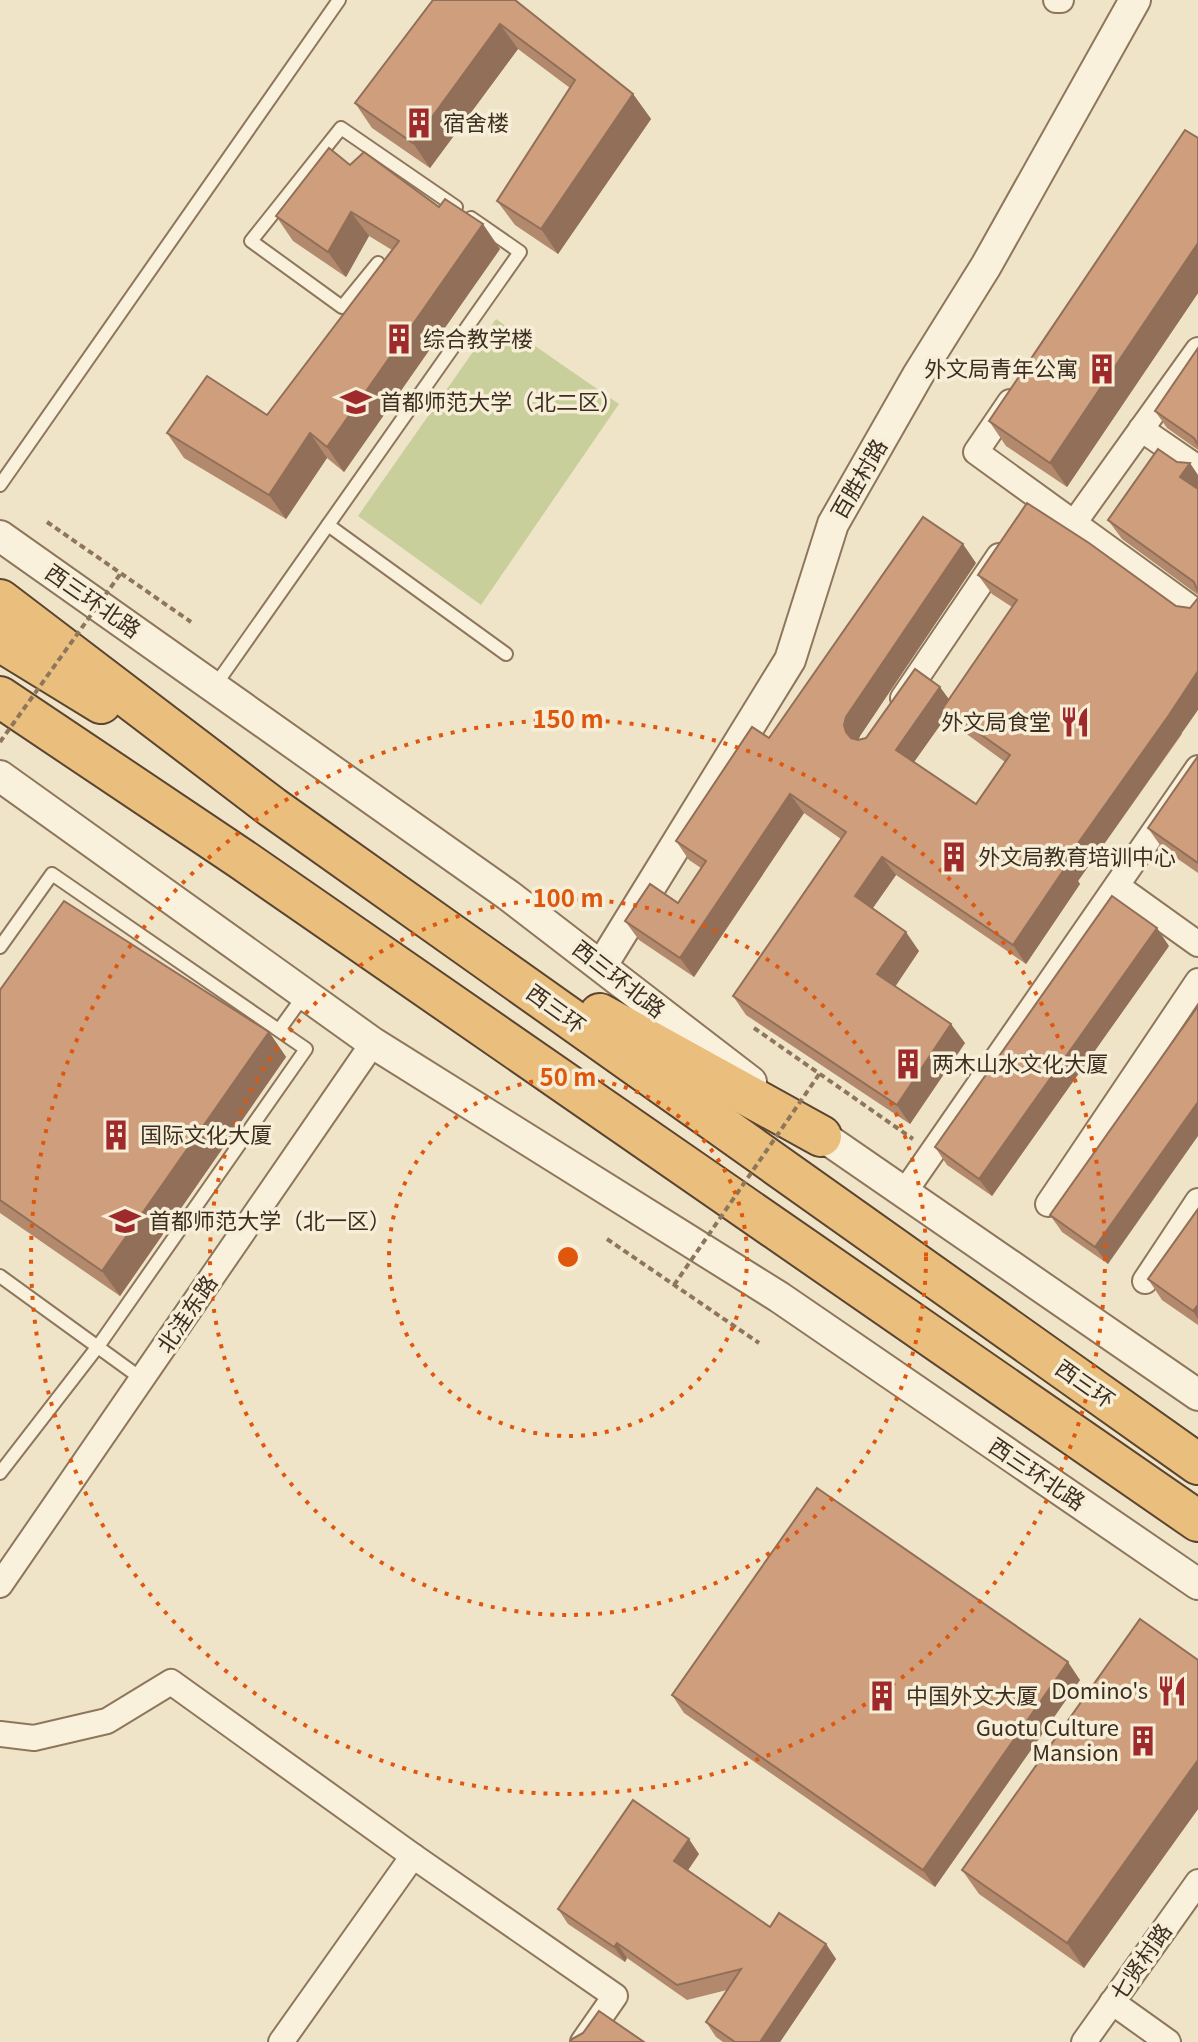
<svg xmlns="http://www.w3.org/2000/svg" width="1198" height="2042" font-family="Georgia,'Noto Sans SC',serif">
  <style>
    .green { fill: #c9cf9b }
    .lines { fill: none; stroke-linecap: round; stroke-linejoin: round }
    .service-casing { stroke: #8d765c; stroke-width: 16 }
    .minor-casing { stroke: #8d765c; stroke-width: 28 }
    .tertiary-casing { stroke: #8d765c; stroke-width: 34 }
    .trunk-casing { stroke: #5b4430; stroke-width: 44 }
    .path { stroke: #8d765c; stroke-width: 4; stroke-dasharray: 6 4; stroke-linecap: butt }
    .service { stroke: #faf1dc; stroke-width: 12 }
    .minor { stroke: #faf1dc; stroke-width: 24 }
    .tertiary { stroke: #faf1dc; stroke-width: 30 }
    .trunk { stroke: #eabe7c; stroke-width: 40 }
    .path-bridge { stroke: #8d765c; stroke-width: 4; stroke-dasharray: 6 4; stroke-linecap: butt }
    .wall { fill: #b2896c; fill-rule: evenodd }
    .shaded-wall { fill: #916f58 }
    .building { fill: #cf9f7d; stroke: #916f58; stroke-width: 2 }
    .ring { fill: none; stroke: #df570d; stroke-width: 4; stroke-dasharray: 4 8 }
    .labels { text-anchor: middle; stroke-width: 7; stroke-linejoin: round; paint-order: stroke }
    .poi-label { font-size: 22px; fill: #3d2e20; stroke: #f7eed8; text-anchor: start }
    .street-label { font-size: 22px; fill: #3d2e20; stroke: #f7eed8 }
    .centre { fill: #df570d; stroke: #f7eed8; stroke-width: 4 }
    .ring-label { font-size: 24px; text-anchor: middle; font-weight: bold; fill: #df570d; stroke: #f7eed8; stroke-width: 7; stroke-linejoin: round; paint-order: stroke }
  </style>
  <rect width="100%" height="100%" fill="#f0e4c8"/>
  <!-- green -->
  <path class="green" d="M496,319L619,404L481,605L358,516Z"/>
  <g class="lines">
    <!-- service casing -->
    <g class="service-casing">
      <g id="service">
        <path d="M378,263L342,307L251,241L341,128L456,207"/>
        <path d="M0,485L339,0"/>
        <path d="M328,525L506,654"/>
        <path d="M214,687L520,252L471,218"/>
        <path d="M0,947L52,874L306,1049L99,1345L0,1473"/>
        <path d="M279,1030L305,994"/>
        <path d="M0,1276L142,1379"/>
      </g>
    </g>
    <!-- minor casing -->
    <g class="minor-casing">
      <g id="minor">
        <path d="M1056,0H1061"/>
        <path d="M1198,350L1074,523L1198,613"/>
        <path d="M1010,402L976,452L1074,523"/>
        <path d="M1141,429L1198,468"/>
        <path d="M903,698L999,556"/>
        <path d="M1117,886L1198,944"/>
        <path d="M904,1193L1198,768"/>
        <path d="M1048,1204L1198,981"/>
        <path d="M1145,1281L1198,1201"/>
        <path d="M0,1585L373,1043"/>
        <path d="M0,1734L34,1738L107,1721L171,1682L413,1856L615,1996L583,2042"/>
        <path d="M1112,2002L1168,2042"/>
        <path d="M281,2042L413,1856"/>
        <path d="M1084,2042L1198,1882"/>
      </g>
    </g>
    <!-- tertiary casing -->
    <g class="tertiary-casing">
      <g id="tertiary">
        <path d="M0,536L508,895L751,1082"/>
        <path d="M0,776L373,1043L779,1297L1198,1584"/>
        <path d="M602,965L790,660L833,524L918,375L986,266L1135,0"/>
        <path d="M805,1124L1198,1395"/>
      </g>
    </g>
    <!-- trunk casing -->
    <g class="trunk-casing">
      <g id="trunk">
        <path d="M0,600L272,807L1198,1464"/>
        <path d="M0,641L101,703"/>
        <path d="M0,697L240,858L1198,1521"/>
        <path d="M600,1014L821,1136"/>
      </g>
    </g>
    <!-- path -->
    <g class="path">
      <path d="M47,522L191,622"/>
      <path d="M754,1028L913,1139"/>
      <path d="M607,1239L759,1343"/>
    </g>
    <!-- service -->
    <use href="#service" class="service"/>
    <!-- minor -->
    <use href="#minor" class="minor"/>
    <!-- tertiary -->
    <use href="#tertiary" class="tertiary"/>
    <!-- trunk -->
    <use href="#trunk" class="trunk"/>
    <!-- path-bridge -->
    <g class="path-bridge">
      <path d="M0,742L121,573"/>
      <path d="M674,1285L820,1073"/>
    </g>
  </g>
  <!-- wall -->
  <g class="wall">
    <path d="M515,0L633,94L651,119L558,254L515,225L497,201L570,88L518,49L430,168L372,128L355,103Z"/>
    <path d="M1198,138V293L1067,487L1006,446L989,421Z"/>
    <path d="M350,165L439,207L500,249L344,472L327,458L286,519L184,458L167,433L267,415L392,250L369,236L346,277L293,241L276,216Z"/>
    <path d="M1198,348V450L1167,428L1155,411Z"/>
    <path d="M1198,475V595L1122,539L1108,520Z"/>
    <path d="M1027,503L1182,734L1078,881L1080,884L1026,964L896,875L872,909L919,951L895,986L965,1043L910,1124L746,1015L733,996L841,839L804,813L694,977L639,940L625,921L678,903L701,868L689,860L676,841L976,563L860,736L858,740L866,738L949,700L1012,607L992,594L978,575ZM948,714L957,727L1005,762L976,804L914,762Z"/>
    <path d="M1198,756V873L1162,848L1148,828Z"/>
    <path d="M1169,946L992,1196L947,1165L935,1147Z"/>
    <path d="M0,990L269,1032L286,1057L120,1296L0,1213Z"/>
    <path d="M1198,1006L1108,1264L1062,1232L1050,1215Z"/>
    <path d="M1198,1209V1325L1162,1300L1148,1279Z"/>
    <path d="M1198,1660V1809L1084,1968L979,1894L962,1870Z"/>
    <path d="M1080,1680L935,1887L684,1713L672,1695Z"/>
    <path d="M699,1854L688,1870L770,1927L826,1944L836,1959L780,2042H723L716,2037L706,2022L727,1990L687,2000L627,1958L625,1962L568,1924L558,1909Z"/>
  </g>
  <!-- shaded-wall -->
  <g class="shaded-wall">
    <path d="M500,24L518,49L430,168L413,143Z"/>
    <path d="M633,94L651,119L558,254L541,229Z"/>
    <path d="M351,212L369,236L346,277L328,252Z"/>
    <path d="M483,224L500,249L344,472L327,447Z"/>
    <path d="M1198,243V293L1067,487L1050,463Z"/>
    <path d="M310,433L327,458L286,519L269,495Z"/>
    <path d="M1190,463L1198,475V489L1180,477Z"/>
    <path d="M963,544L976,563L860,736L857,744L846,732L844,725L846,717Z"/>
    <path d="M1198,671V710L1078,881L1080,884L1026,964L1013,945L1064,863Z"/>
    <path d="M940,687L954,706L943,708L948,714L909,769L896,750Z"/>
    <path d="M790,794L804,813L694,977L680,958Z"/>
    <path d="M882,857L896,875L868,915L855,896Z"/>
    <path d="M1157,928L1169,946L992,1196L979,1179Z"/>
    <path d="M906,932L919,951L891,993L877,974Z"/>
    <path d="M951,1024L965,1043L910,1124L897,1105Z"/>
    <path d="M269,1032L286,1057L120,1296L102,1271Z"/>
    <path d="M1198,1102V1136L1108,1264L1095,1247Z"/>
    <path d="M1198,1305V1319L1193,1311Z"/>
    <path d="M1068,1662L1080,1680L935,1887L923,1870Z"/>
    <path d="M1198,1760V1809L1084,1968L1067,1943Z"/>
    <path d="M689,1839L699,1854L684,1876L674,1861Z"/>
    <path d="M617,1943L627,1958L625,1962L614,1947Z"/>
    <path d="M826,1944L836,1959L780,2042H760Z"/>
  </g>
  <!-- building -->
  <g class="building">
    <path d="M433,0H515L633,94L541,229L497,201L575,80L500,24L413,143L355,103Z"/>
    <path d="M1185,130L1198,138V243L1050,463L989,421Z"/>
    <path d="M329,148L350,165L364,152L439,207L445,199L483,224L327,447L310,433L269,495L167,433L207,376L267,415L399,241L351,212L328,252L276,216Z"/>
    <path d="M1198,348V445L1194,438L1155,411Z"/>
    <path d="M1158,449L1177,462L1190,463L1180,477L1198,489V592L1194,582L1108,520Z"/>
    <path d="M1027,503L1089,543L1176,606L1190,608L1198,598V671L1169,715L1064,863L1067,865L1013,945L882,857L855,896L906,932L877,974L951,1024L897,1105L733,996L846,832L790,794L680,958L625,921L650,884L678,903L706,861L676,841L752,727L769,738L923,517L963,544L846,717L844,725L846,732L851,738L858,740L866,738L915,669L940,687L896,750L976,804L1010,755L943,708L1017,600L978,575Z"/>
    <path d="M1198,756V863L1148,828Z"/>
    <path d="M1112,896L1157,928L979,1179L935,1147Z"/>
    <path d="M64,901L269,1032L102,1271L0,1200V990Z"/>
    <path d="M1198,1006V1102L1095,1247L1050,1215Z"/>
    <path d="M1198,1209V1305L1193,1311L1148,1279Z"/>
    <path d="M817,1488L1068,1662L923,1870L672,1695Z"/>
    <path d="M1140,1619L1198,1660V1760L1067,1943L962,1870Z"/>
    <path d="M633,1800L689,1839L674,1861L770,1927L779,1913L826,1944L760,2042H735L706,2022L741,1969L677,1985L617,1943L614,1947L558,1909Z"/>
    <path d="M599,2011L644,2042H570L572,2039L583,2033Z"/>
  </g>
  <!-- distance rings -->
  <g class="ring">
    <circle cx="568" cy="1257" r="179"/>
    <circle cx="568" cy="1257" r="358"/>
    <circle cx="568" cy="1257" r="537"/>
  </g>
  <!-- icons -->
  <defs>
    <g id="building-bare" transform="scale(2.4)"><path d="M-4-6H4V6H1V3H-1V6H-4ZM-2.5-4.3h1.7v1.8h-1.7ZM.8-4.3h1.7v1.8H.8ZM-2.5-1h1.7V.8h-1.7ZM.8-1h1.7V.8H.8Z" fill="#9e2a2b" stroke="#f7eed8" stroke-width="2.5" paint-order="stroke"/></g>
    <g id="university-bare" transform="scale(2.4)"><path d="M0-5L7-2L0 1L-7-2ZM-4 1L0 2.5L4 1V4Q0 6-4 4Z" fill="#9e2a2b" stroke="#f7eed8" stroke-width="2.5" paint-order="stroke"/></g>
    <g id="restaurant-bare" transform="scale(2.4)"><path d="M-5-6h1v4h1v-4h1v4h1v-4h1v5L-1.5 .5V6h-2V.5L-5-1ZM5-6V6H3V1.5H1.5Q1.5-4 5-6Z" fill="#9e2a2b" stroke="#f7eed8" stroke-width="2.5" paint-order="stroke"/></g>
  </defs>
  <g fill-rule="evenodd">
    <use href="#building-bare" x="419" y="123"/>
    <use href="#building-bare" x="399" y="339"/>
    <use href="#building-bare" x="1102" y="369"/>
    <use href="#university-bare" x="356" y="402"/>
    <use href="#restaurant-bare" x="1075" y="722"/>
    <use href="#building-bare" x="954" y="857"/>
    <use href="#building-bare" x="908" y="1064"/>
    <use href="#building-bare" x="116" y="1135"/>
    <use href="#university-bare" x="125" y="1221"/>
    <use href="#restaurant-bare" x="1172" y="1691"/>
    <use href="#building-bare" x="882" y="1696"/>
    <use href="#building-bare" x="1143" y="1741"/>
  </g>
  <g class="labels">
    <!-- poi labels -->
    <g class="poi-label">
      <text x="443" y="131">宿舍楼</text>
      <text x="423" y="347">综合教学楼</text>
      <text x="1078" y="377" text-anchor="end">外文局青年公寓</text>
      <text x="380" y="410">首都师范大学（北二区）</text>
      <text x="1051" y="730" text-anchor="end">外文局食堂</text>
      <text x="978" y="865">外文局教育培训中心</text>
      <text x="932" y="1072">两木山水文化大厦</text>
      <text x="140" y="1143">国际文化大厦</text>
      <text x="149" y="1229">首都师范大学（北一区）</text>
      <text x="1148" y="1699" text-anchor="end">Domino's</text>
      <text x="906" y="1704">中国外文大厦</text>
      <text x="1119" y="1736" text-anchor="end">Guotu Culture<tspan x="1119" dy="25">Mansion</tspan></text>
    </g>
    <!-- street labels -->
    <g class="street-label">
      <text transform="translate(859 479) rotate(-60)" y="8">百胜村路</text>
      <text transform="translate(93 601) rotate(35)" y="8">西三环北路</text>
      <text transform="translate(619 979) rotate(38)" y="8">西三环北路</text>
      <text transform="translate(556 1009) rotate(36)" y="8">西三环</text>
      <text transform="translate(187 1314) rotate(-56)" y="8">北洼东路</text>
      <text transform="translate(1085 1384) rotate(35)" y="8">西三环</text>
      <text transform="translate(1037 1474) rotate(34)" y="8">西三环北路</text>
      <text transform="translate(1141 1962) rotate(-55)" y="8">七贤村路</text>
    </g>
  </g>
  <circle cx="568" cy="1257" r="12" class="centre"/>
  <g class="ring-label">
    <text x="568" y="728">150 m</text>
    <text x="568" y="907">100 m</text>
    <text x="568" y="1086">50 m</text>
  </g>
</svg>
